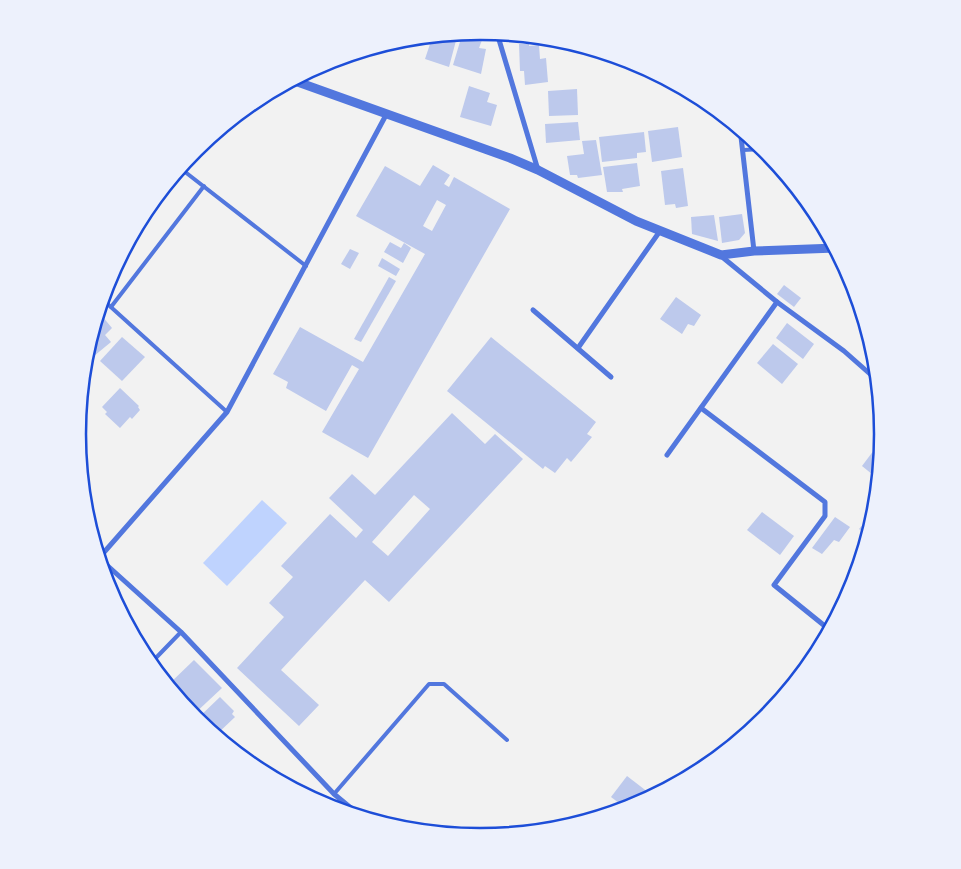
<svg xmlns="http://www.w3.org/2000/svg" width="961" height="869" font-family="Rubik,sans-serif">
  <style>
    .water { fill: #bfd3fe }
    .building { fill: #bdc9ec; fill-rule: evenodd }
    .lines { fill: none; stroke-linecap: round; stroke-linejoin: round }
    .service { stroke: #5277de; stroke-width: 4 }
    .minor { stroke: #5277de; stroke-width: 5 }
    .tertiary { stroke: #5277de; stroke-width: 9 }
    .rim { fill: none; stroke: #1d4ed8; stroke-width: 2.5 }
  </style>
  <rect width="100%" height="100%" fill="#f2f2f2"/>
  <!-- water -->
  <path class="water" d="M262,500L287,523L227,586L203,563Z"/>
  <!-- building -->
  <g class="building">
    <path d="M458,33L449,67L425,59L432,38L444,39L445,35Z"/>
    <path d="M462,35L482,40L479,48L486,49L481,74L453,65Z"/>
    <path d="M519,44H529V46L539,45L540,59L546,58L548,82L525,85L524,71H520Z"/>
    <path d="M469,86L490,93L487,102L497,105L491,126L460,117Z"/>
    <path d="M577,89L578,115L549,116L548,91Z"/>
    <path d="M578,122L580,140L546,143L545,124Z"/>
    <path d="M678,127L682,157L652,162L648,131Z"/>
    <path d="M644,132L646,152L637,153V158L602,162L599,137Z"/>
    <path d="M596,140L602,175L578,178L577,175H570L567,156L584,154L582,141Z"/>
    <path d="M637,163L640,186L622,189L623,192H607L603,167Z"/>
    <path d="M433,165L450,175L444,184L449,187L454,177L510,209L368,458L322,432L359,369L352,365L326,411L286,388L288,382L273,374L300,327L363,362L425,254L356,216L385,166L420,186ZM437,200L446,205L432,231L423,226Z"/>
    <path d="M683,168L688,206L676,208L675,204L665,205L661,171Z"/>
    <path d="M742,214L745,233L739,240L722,243L719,217Z"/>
    <path d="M714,215L718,241L692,234L691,217Z"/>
    <path d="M390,242L401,248L404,243L411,248L403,263L384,252Z"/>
    <path d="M350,249L359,253L350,269L341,264Z"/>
    <path d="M382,258L400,269L396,276L378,266Z"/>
    <path d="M389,277L396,281L361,342L354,339Z"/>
    <path d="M784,285L801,298L794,307L777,294Z"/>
    <path d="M676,297L701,315L694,326L688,324L682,334L660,319Z"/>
    <path d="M102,316L112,328L105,335L111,342L94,356L87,348L95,321Z"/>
    <path d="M787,323L814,344L803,359L776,338Z"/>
    <path d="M122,337L145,357L122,381L100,361Z"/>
    <path d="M491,337L596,422L587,434L592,437L571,462L567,458L555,473L545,466L543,469L447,391Z"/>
    <path d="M773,344L798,364L782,384L757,363Z"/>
    <path d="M120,388L139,406L138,407L140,410L132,419L130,417L120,428L105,414L107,412L102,407Z"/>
    <path d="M452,413L485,444L495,434L523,459L389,602L365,580L281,670L319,705L299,726L237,668L284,617L269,603L293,577L281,566L330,514L356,538L363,530L329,498L352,474L375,495ZM414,495L430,509L388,556L372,542Z"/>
    <path d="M884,435L882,453L875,447Z"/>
    <path d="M874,450L882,455L878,490L873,485L878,479L862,466Z"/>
    <path d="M762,512L794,536L780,555L747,530Z"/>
    <path d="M871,515L874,518L869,537L859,529Z"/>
    <path d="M835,517L850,527L839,542L834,540L822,554L812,548Z"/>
    <path d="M194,660L222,688L192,716L167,686Z"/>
    <path d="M220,697L234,711L232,714L235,717L215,736L196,720Z"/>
    <path d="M627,776L653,796L635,807L627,809L611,797Z"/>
  </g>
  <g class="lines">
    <!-- service -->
    <g class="service">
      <path d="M743,150L765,149"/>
      <path d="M180,168L306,266"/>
      <path d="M102,299L227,412"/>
      <path d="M111,307L204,186"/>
      <path d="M150,664L181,632"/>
      <path d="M334,794L429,684H444L507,740"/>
    </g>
    <!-- minor -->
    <g class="minor">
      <path d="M497,33L538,170"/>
      <path d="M740,128L754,251"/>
      <path d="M721,256L777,302L844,351L878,381"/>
      <path d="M533,310L611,377"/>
      <path d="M578,348L660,231"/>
      <path d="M701,408L825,502V516L774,585L831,631"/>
      <path d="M667,455L777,302"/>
      <path d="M99,558L227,412L386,115"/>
      <path d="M99,558L181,632L334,794L363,818"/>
    </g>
    <!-- tertiary -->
    <path class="tertiary" d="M292,80L510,158L538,170L636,221L721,255L754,251L836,248"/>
  </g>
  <!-- crop -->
  <path d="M0 0H961V869H0ZM86 434a394 394 0 1 1 788 0a394 394 0 1 1-788 0Z" fill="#edf1fc" fill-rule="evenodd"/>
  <path class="rim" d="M86 434a394 394 0 1 1 788 0a394 394 0 1 1-788 0Z"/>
</svg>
